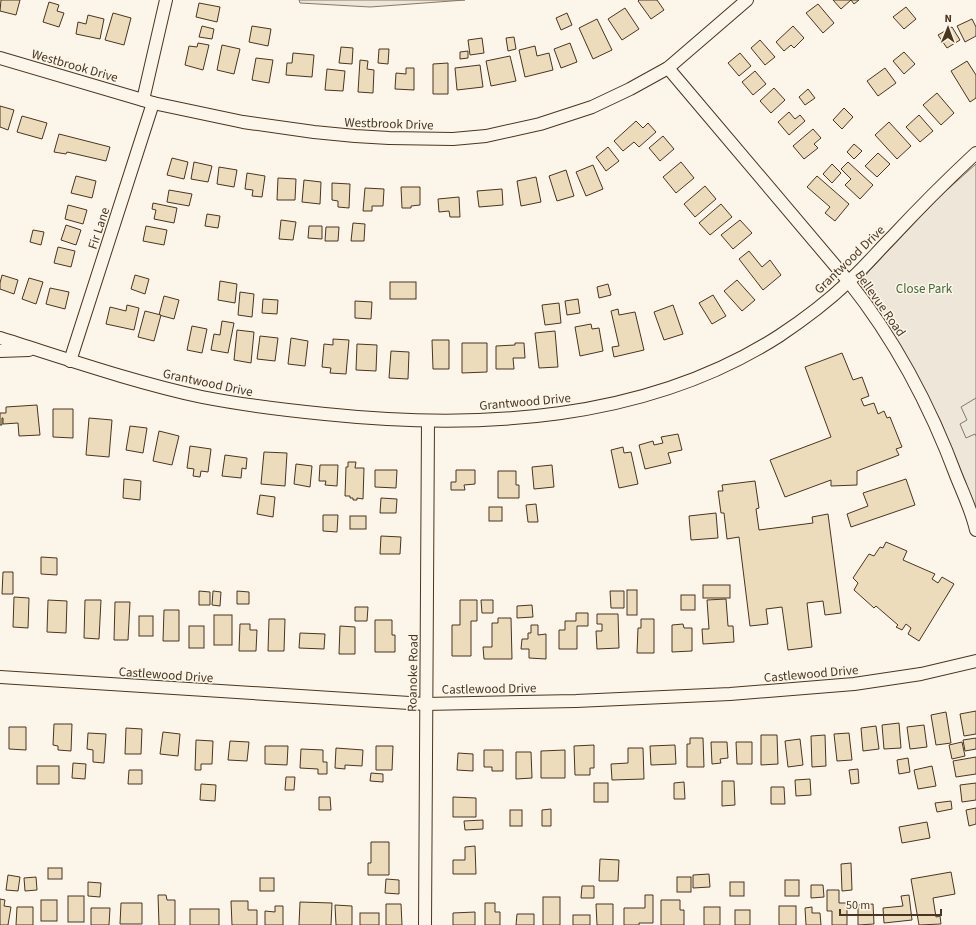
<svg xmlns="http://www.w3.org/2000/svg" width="976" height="925" font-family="'Source Sans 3',sans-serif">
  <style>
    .green { fill: #ede6d9; stroke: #887966 }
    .parking { fill: #ede7d9; stroke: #887966 }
    .building { fill: #ecdcbc; stroke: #4a3520 }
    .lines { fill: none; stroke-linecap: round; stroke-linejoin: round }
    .street-casing { stroke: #4a3520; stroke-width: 14 }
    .street { stroke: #fbf6e9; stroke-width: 12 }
    .labels { text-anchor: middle; stroke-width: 3; stroke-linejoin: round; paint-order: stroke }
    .street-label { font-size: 13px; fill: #4a3520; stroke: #fbf6e9 }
    .park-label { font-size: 13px; fill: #436837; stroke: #fbf6e9 }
  </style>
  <rect width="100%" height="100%" fill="#fbf6e9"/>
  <!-- green -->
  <g class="green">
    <path d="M299,0H465L370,7L300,3Z"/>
    <path d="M976,164V514L971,496L941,422L910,363L862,287V280L869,271L938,198Z"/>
  </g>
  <!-- parking -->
  <path class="parking" d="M976,398V436L975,434L966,438L960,424L967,420L961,407Z"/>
  <!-- building -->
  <g class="building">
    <path d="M1,0H20L16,15L0,11Z"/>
    <path d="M639,0H657L664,10L651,19L638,1Z"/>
    <path d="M833,0H859L854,4L851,0L841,9Z"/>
    <path d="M49,2L59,5L57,11L64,13L59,27L43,22Z"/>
    <path d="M199,3L220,7L217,22L196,17Z"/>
    <path d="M818,4L834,23L823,33L806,13Z"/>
    <path d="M906,7L916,19L904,29L893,17Z"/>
    <path d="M625,8L639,29L622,40L608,19Z"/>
    <path d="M113,13L131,18L124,45L105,40Z"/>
    <path d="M567,13L572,25L561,30L556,18Z"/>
    <path d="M88,15L104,19L100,39L76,34L78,22L86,24Z"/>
    <path d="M597,19L612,50L593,59L579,28Z"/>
    <path d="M972,19L976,27V36L965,42L957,26Z"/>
    <path d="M202,26L214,29L212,39L199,37Z"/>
    <path d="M252,26L271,29L268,46L249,42Z"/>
    <path d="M793,26L804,38L794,48L791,45L784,51L776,42Z"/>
    <path d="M952,27L960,40L947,48L938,35Z"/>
    <path d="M514,37L516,49L508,51L506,38Z"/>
    <path d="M482,38L484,53L470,55L468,40Z"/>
    <path d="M760,40L775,57L765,65L751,48Z"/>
    <path d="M198,43L209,45L203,70L185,65L189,46L197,47Z"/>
    <path d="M570,43L577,62L561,68L554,49Z"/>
    <path d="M222,45L240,49L234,74L217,70Z"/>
    <path d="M535,46L537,56L549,53L553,70L525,77L519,50Z"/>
    <path d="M341,47L353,48L352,64L339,63Z"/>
    <path d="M379,49H389L388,64L378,63Z"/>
    <path d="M468,51V58L460,59V52Z"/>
    <path d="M904,52L915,64L904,74L893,61Z"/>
    <path d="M293,53L314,55L312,77L286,75L287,63H292Z"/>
    <path d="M740,53L751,66L739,76L728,63Z"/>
    <path d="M510,56L516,81L491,86L486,61Z"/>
    <path d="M256,58L273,60L269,83L252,80Z"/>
    <path d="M360,60L368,61L367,69L374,70L373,93L358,92Z"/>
    <path d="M967,61L976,75V98L970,102L951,71Z"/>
    <path d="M448,63V94H433V64Z"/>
    <path d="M480,65L483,87L457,90L455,68Z"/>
    <path d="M406,68H414V90L395,89L396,73L406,74Z"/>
    <path d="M885,68L896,83L878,96L867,81Z"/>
    <path d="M327,69L345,71L343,91L325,90Z"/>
    <path d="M755,71L766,84L753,95L742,82Z"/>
    <path d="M774,88L785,100L771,113L760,101Z"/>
    <path d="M808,89L815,98L805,105L799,97Z"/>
    <path d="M937,93L954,113L941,125L923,105Z"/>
    <path d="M0,106L14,110L8,130L0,127Z"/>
    <path d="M844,108L853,117L842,129L833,120Z"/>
    <path d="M789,112L795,119L800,115L805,121L789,135L778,122Z"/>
    <path d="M919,115L933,131L920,142L906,127Z"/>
    <path d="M22,116L47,123L42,139L17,132Z"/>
    <path d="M636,121L643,128L648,123L656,132L639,147L634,142L623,151L614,141Z"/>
    <path d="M889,122L911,146L897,159L875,135Z"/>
    <path d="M813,129L821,138L814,144L818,148L804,159L793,146Z"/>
    <path d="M59,134L110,147L106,161L67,152L66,154L54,152Z"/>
    <path d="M663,136L674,149L660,161L649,148Z"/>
    <path d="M854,144L862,151L854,159L847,152Z"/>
    <path d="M608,147L619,161L606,171L596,157Z"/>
    <path d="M878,153L890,164L877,177L865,166Z"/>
    <path d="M172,158L188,162L184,179L167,175Z"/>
    <path d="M194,162L212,166L208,182L191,179Z"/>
    <path d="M681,162L694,178L676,193L663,177Z"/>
    <path d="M848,162L873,185L860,199L845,185L851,179L841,169Z"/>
    <path d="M832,164L841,173L832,183L823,174Z"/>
    <path d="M593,165L603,189L586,196L576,172Z"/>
    <path d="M219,167L237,170L234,187L217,184Z"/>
    <path d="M566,170L574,196L557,201L549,176Z"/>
    <path d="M247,173L265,176L262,197L252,196L253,190L245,189Z"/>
    <path d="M76,176L96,181L92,198L71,193Z"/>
    <path d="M817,176L849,204L835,221L825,213L830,207L807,187Z"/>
    <path d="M536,177L541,202L521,206L517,181Z"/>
    <path d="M278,178L296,179L295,200H277Z"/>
    <path d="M304,180L321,182L320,204L302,202Z"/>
    <path d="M332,183L350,184L349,208L338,207V201L332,200Z"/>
    <path d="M705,186L716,199L695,217L684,204Z"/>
    <path d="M401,187H420V205L411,206V208H402Z"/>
    <path d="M365,188L384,189L383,206H372V211H363Z"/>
    <path d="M502,189L503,205L479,207L477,191Z"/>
    <path d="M169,190L192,194L189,206L167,202Z"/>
    <path d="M459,197L460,217H450L449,211L439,212L438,199Z"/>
    <path d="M153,203L177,208L174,223L154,219L156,210L152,209Z"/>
    <path d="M721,204L732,217L710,235L699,223Z"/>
    <path d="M68,205L87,210L83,224L65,219Z"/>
    <path d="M207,214L220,216L218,228L205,226Z"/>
    <path d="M281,220L296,222L293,240L279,239Z"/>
    <path d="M740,220L752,233L733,249L721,235Z"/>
    <path d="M353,223L365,224L364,241H351Z"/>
    <path d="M66,225L81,230L76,245L61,240Z"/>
    <path d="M146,226L167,230L164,245L143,241Z"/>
    <path d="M309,226H322V239L308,238Z"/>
    <path d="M326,227H339L338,241H325Z"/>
    <path d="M33,230L44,232L41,245L30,242Z"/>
    <path d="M58,247L75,251L71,267L54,263Z"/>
    <path d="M749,251L762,267L770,260L781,275L763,290L739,259Z"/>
    <path d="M2,275L18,280L14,294L0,289V283Z"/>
    <path d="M135,275L149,279L145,294L131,289Z"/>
    <path d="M29,278L43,282L36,304L22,299Z"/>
    <path d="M737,280L755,300L742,311L724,291Z"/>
    <path d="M220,281L237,284L235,303L218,300Z"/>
    <rect x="390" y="282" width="26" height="17"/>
    <path d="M608,284L611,295L599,298L597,287Z"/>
    <path d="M50,288L69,292L65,309L46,304Z"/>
    <path d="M240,292L254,294L252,317L238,315Z"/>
    <path d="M713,295L726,316L712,324L699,303Z"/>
    <path d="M164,296L179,300L174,319L159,315Z"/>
    <path d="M263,299L278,300L277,314L262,313Z"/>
    <path d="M578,299L580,313L567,315L565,301Z"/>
    <path d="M355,301L372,302L371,319L355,318Z"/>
    <path d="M559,303L561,323L545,325L542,305Z"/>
    <path d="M127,305L139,308L134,330L106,324L110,307L126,311Z"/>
    <path d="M673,305L683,334L664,340L654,312Z"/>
    <path d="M618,309L619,315L635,312L644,350L614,357L612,347L619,346L611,311Z"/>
    <path d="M145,311L161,315L154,341L138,337Z"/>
    <path d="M222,321L234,323L228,353L211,350L214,334L220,335Z"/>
    <path d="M591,324L592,329L599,328L603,351L580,356L575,327Z"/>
    <path d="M192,326L207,329L202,353L187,350Z"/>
    <path d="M237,330L254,332L251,363L234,360Z"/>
    <path d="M555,331L558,367L539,368L535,333Z"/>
    <path d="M260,336L278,338L275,361L257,359Z"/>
    <path d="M291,338L308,341L305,366L288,364Z"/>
    <path d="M333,339L349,340L346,374L330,373L331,368L322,367L324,344L333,345Z"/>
    <path d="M432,340H449V369H433Z"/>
    <path d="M462,343H487V372L462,373Z"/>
    <path d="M515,343H524L525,358H513L514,369H496V346L515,345Z"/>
    <path d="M357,344L377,345L376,371L356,370Z"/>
    <path d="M391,351L409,352L408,379L389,378Z"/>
    <path d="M842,353L853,380L862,377L869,396L861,399L864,406L874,403L878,414L884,411L887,418L890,417L902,447L896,449L899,455L857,471V485L831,486V480L785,497L770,460L831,437L805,367Z"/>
    <path d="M37,405L40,435L19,436L18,423L3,424V418H2V425H0V413H6V407Z"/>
    <path d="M53,409H73V438L53,437Z"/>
    <path d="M89,418L112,420L109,457L86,455Z"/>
    <path d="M130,426L147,428L143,453L126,450Z"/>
    <path d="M159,431L179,436L172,465L153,461Z"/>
    <path d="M678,434L682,450L668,453L671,463L645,469L639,445L653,441L654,445L663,443L661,437Z"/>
    <path d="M190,446L211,449L208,472L201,471L200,477L193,476L194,469L187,468Z"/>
    <path d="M623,447L624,453L631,452L638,484L619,488L611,450Z"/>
    <path d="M264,452L287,453L285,486L261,484Z"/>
    <path d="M225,455L247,458L246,469L242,468L241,478L222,476Z"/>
    <path d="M348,462H356L355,468H364L363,499L357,498V500H353V498H350V496H345L346,467H348Z"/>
    <path d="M296,464L312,466L310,487L294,484Z"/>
    <path d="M320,465H338L337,486L325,485L326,481H319Z"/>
    <path d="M552,465L554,487L534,489L532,467Z"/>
    <path d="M375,470H397L396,488L375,487Z"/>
    <path d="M456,470H475V484L464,485L465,490H451V482H456Z"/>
    <path d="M498,471H516V485H519V498H498Z"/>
    <path d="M124,479L141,481L140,500L123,498Z"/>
    <path d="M906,479L915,505L851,527L847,514L868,506L863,493Z"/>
    <path d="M755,481L759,508L756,509L759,530L813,523L812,517L828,514L841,613L825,615L823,601L807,603L812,647L788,650L782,607L766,609L768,624L750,626L739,537L727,539L724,513H721L718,491H723L722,485Z"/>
    <path d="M260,495L275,497L273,517L257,514Z"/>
    <path d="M381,498L397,499L396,513H380Z"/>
    <path d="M536,504L538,522H528L526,505Z"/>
    <rect x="489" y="507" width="13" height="14"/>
    <path d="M716,513L718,538L691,540L689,516Z"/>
    <path d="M323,515H338L337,532L323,531Z"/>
    <rect x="350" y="516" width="16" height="13"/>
    <path d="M381,536L401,537L400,554H380Z"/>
    <path d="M886,542L907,551L903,560L935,574L932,579L938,583L942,577L954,584L919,641L908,634L911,628L906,624L902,630L896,627L898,625L876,606L874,608L854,590L858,583L853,578L869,554L874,556L880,547L883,548Z"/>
    <path d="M41,557L57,558V575L41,574Z"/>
    <path d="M3,572H13V594H2Z"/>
    <rect x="703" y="585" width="27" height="13"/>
    <rect x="627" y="590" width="10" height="25"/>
    <path d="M199,591L210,592V605H199Z"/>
    <path d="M213,591L221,592L220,606L212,605Z"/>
    <path d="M237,591L249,592V604H237Z"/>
    <path d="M610,591H624V608H611Z"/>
    <rect x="681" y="595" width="14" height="15"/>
    <path d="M14,597L29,598L28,628L13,627Z"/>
    <path d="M726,599L728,626H733L734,642L703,644L702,629H709L707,600Z"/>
    <path d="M48,600L67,601L66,633L47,632Z"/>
    <path d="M85,600H101L99,639L84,638Z"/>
    <path d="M460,600H477V621H471V656H452V625H460Z"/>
    <path d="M481,600H493V613H482Z"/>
    <path d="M115,602H130L128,640H114Z"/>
    <path d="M532,605L533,617L517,618V606Z"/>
    <path d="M355,607H368L367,621H355Z"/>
    <path d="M164,610H179V641H163Z"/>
    <path d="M576,613H588V626H577V649H559V630H565V621H576Z"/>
    <path d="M597,614H618L619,648L597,649L596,631H602V624H597Z"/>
    <rect x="214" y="615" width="18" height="30"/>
    <rect x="139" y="616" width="14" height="20"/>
    <path d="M498,618H511L512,659H484L483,647H492V623H498Z"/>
    <path d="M269,619H285L284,651H268Z"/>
    <path d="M641,619H654V653H637L638,628H641Z"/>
    <path d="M375,620H392V635H395V652H375Z"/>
    <path d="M240,624H250V630H257L256,651H239Z"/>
    <path d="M683,624L684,628H692V651L672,652V625Z"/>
    <path d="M531,625H538V635L546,634V659L529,658V649H521L522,639H528V633H531Z"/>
    <rect x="189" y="626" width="15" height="22"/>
    <path d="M340,626L355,627V654H339Z"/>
    <path d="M300,633L325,634L324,649L299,648Z"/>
    <path d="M976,711V734L964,736L960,714Z"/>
    <path d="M946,712L951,743L936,745L931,715Z"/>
    <path d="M899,723L901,748L884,749L882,725Z"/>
    <path d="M54,724H72L71,751L58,750V746L53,745Z"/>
    <path d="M924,725L927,747L910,749L907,727Z"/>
    <path d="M876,726L879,749L863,751L861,728Z"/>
    <path d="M9,727H26V750L9,749Z"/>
    <path d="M126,728L142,729L141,754H125Z"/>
    <path d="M163,732L180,734L178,756L160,754Z"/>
    <path d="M88,733L106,734L104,763L93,762V750L87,749Z"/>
    <path d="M849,733L852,760L837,761L834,734Z"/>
    <path d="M761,735H777L778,764L761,765Z"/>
    <path d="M825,735L826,766L812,767L811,736Z"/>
    <path d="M690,738H703L704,767H687V744H690Z"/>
    <path d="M976,738V749L965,751L963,740Z"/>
    <path d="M800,739L803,765L788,767L785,741Z"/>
    <path d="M196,740L213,741L212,764H201V770H195Z"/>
    <path d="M230,741L249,742L247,761L228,760Z"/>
    <path d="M711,742H727L728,758L720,759L721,763L712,764Z"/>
    <path d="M736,742H752V764H737Z"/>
    <path d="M962,742L965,756L952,759L949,745Z"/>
    <path d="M594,745V768H590V775H575L574,746Z"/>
    <path d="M675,745L676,764L651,765L650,746Z"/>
    <path d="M265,746H288L287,765L265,764Z"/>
    <path d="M376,746H393L392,770H376Z"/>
    <path d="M336,748L363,750L362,766L345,765V769L335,768Z"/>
    <path d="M628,748H643L644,779L612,780L611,764L628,763Z"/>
    <path d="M301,749L323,750V762H327V774H318V769L300,768Z"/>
    <path d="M484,750H503V771H492V767H484Z"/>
    <path d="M565,750V778H541V751Z"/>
    <path d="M516,752H531L532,778L516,779Z"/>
    <path d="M458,753L473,754V771L457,770Z"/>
    <path d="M976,757V774L956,777L953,761Z"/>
    <path d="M908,758L910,772L899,774L897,760Z"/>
    <path d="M73,763L86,764L85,779L72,778Z"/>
    <rect x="37" y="766" width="22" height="18"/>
    <path d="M932,766L936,786L918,789L914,770Z"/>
    <path d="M858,769L859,783L851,784L849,770Z"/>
    <path d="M129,770H142V784H128Z"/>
    <path d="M371,773L383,774V782L370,781Z"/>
    <path d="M286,777H295L294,790H285Z"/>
    <path d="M810,779L811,795L796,796L795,780Z"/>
    <path d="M722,781H734L735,805L722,806Z"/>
    <path d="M684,782L685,799H674V783Z"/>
    <rect x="594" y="783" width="14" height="19"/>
    <path d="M976,783V800L962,802L960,785Z"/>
    <path d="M201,784L216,785L215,801L200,800Z"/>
    <path d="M771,787H784L785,804H771Z"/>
    <path d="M319,797H330L331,810H319Z"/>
    <path d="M453,797L476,798V817H453Z"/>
    <path d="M951,801L952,809L937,812L935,803Z"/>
    <path d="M976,808V824L969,826L966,810Z"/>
    <path d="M551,809V826H542V810Z"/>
    <rect x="510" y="810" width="12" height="16"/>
    <path d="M483,820V829L465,830L464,821Z"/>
    <path d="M927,822L930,838L902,843L899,827Z"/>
    <path d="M371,842H389V875H368V863H371Z"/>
    <path d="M475,846L476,874H453V860H465V847Z"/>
    <path d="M600,859L619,860L618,881H599Z"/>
    <path d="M851,863L852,890L842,891L841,864Z"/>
    <rect x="48" y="868" width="14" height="11"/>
    <path d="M951,872L955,894L933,898L936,917L940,916L941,924L919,925L911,879Z"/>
    <path d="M709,874L710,887L693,888V875Z"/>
    <path d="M8,875L20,877L18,891L6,890Z"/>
    <path d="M36,877L37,890L25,891L24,878Z"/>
    <rect x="677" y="877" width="14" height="15"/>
    <rect x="260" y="878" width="14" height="13"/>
    <path d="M386,879L399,880V894L385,893Z"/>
    <rect x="785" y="880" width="14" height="16"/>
    <path d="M88,882L101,883L100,897L88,896Z"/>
    <rect x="730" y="882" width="14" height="14"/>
    <path d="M811,885H823L824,897L811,898Z"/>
    <path d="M582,886H594V898H581Z"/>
    <path d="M827,890H839V903H847V925H832V911H827Z"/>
    <path d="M158,895H166L167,900H175V925H159Z"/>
    <path d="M645,895H653V923H639V925H624V908H645Z"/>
    <path d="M909,895L912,920L884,923L883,908L903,906L901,896Z"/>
    <rect x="68" y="896" width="16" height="26"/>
    <rect x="543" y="897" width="17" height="28"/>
    <path d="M0,899L5,900L4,906L11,907L8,925H0Z"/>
    <rect x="41" y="900" width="16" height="21"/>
    <path d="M661,900H680V910H684V925H661Z"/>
    <path d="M231,901H248V910H257V925H232Z"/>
    <path d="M300,902L332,903L331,925H299Z"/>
    <path d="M121,903H142V924H120Z"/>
    <path d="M485,903H495V912H500V925H485Z"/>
    <path d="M386,904H401L402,925H386Z"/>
    <path d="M596,904H613V925H597Z"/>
    <path d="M873,904L874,924L858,925V905Z"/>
    <path d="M335,905L352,906V925H336Z"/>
    <path d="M275,906H283V925H265V911L275,912Z"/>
    <rect x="779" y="906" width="17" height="19"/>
    <path d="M17,907H33V925H16Z"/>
    <rect x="704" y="907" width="16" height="18"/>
    <path d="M812,907V913H820L821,925H806L805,908Z"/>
    <path d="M91,908H110L109,925H91Z"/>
    <rect x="190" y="909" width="29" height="16"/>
    <rect x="735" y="910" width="15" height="15"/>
    <path d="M475,912V925H453V913Z"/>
    <rect x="360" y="913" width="19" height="12"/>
    <path d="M517,914H534V925H516Z"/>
    <rect x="573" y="915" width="17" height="10"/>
  </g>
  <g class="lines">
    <!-- street casing -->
    <g class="street-casing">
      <g id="street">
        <path d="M0,58L153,103L243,122L314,132L355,136L389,138L453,139L486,136L540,124L592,107L630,89L668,68L747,0"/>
        <path d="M668,68L849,282C896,341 931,408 957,478C964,495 972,512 976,530"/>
        <path d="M143,100L166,0"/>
        <path d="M0,338C67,359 133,382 202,397C243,405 284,410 325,414C478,430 645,422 779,336C803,320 826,303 847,283C863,269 877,252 892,237C919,208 947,180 976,153"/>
        <path d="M0,351L29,350"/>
        <path d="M70,361L153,103"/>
        <path d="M0,677L425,704L576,701L730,694L854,684L921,674L976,661"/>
        <path d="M425,925L428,421"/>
      </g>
    </g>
    <!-- street -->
    <use href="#street" class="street"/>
  </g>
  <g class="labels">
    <!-- street labels -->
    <g class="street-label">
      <text transform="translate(75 65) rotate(16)" y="5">Westbrook Drive</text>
      <text transform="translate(389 123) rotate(2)" y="5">Westbrook Drive</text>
      <text transform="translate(98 228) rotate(-72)" y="5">Fir Lane</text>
      <text transform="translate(849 259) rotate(-44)" y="5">Grantwood Drive</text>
      <text transform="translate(881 303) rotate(55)" y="5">Bellevue Road</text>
      <text transform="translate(208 382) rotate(12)" y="5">Grantwood Drive</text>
      <text transform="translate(525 401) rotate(-5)" y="5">Grantwood Drive</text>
      <text transform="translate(412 673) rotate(-89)" y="5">Roanoke Road</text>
      <text transform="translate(811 673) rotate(-5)" y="5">Castlewood Drive</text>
      <text transform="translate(166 674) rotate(4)" y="5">Castlewood Drive</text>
      <text transform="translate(489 688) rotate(-1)" y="5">Castlewood Drive</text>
    </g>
    <!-- park labels -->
    <g class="park-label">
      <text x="924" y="293">Close Park</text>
    </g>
  </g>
  <!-- north arrow -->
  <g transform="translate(948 28) rotate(1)" stroke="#fbf6e9" stroke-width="3" paint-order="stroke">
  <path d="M0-3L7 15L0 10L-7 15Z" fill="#4a3520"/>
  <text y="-6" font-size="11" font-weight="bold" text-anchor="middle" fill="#4a3520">N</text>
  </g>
  <!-- scale -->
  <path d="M840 909v6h101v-6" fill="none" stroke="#4a3520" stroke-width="2"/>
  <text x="846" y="909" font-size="12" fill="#4a3520" stroke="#fbf6e9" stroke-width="3" paint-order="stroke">50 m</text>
</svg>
